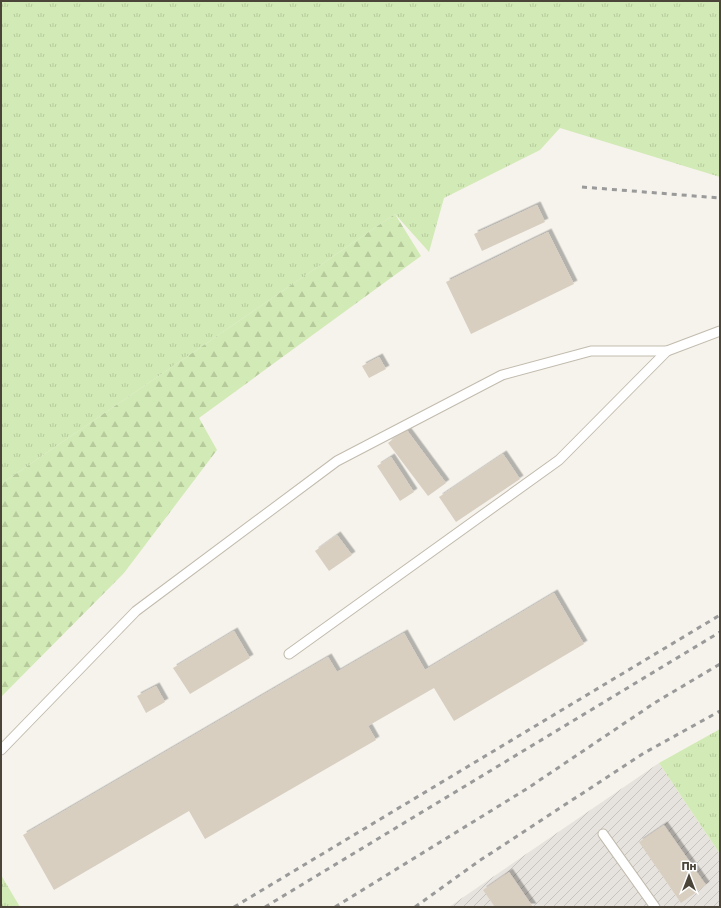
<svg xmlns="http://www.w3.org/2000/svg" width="721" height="908" font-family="Rubik,sans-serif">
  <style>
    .industrial { fill: url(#industrial-furrows) }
    .grass { fill: url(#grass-tufts) }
    .forest { fill: url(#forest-firs) }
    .building { fill: #d8cfc1; filter: url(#shadow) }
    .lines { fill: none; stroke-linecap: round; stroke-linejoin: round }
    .service-casing { stroke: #c2bbae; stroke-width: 11 }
    .service { stroke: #fff; stroke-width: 9 }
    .rail { stroke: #9a9a9a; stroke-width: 3; stroke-dasharray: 5 5; stroke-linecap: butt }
  </style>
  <defs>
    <pattern id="industrial-furrows" width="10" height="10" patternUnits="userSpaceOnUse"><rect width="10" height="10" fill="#e6e2dd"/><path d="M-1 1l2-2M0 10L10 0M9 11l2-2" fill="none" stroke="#c7c3be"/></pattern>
    <pattern id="grass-tufts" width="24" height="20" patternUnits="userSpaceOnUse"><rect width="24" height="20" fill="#d2eab5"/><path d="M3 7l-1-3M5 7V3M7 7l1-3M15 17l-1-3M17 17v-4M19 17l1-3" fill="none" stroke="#b6ca9c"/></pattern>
    <pattern id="forest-firs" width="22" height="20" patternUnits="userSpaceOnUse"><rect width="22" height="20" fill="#d2eab5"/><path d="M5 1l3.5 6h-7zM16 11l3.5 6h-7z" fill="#b6ca9c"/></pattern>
    <filter id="shadow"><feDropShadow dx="3.5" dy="-3.5" stdDeviation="0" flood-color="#0004"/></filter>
  </defs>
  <rect width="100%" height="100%" fill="#f6f3ec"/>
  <!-- industrial -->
  <path class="industrial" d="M659,763L720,854V907H449Z"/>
  <!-- grass -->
  <g class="grass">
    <path d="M1,1H720V177L560,128L540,150L444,198L429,252L395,214L1,484Z"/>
    <path d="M720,729V854L659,763Z"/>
    <path d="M1,875L20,907H1Z"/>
  </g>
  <!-- forest -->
  <path class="forest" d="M395,214L421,256L199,418L217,450L124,573L1,697V484Z"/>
  <!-- building -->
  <g class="building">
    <path d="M537,205L545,222L482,251L474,234Z"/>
    <path d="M548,232L574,284L471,334L446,282Z"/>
    <path d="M379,357L386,369L369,378L362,366Z"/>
    <path d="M406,429L446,483L428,496L388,443Z"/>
    <path d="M503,454L520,479L456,522L439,497Z"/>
    <path d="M391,457L414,492L400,501L377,466Z"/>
    <path d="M337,535L352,555L329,571L315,551Z"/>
    <path d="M554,593L584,644L454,721L434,688L368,726L376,740L205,839L189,811L54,890L23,835L328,657L337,672L404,633L425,670Z"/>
    <path d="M234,631L250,658L190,694L173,668Z"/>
    <path d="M156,686L165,702L146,713L137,696Z"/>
    <path d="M664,825L706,885L681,903L639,842Z"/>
    <path d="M509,872L533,907H495L483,890Z"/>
  </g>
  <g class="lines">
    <!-- service casing -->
    <g class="service-casing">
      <g id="service">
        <path d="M289,654L559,460L667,351"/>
        <path d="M1,750L136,611L337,461L502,375L591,351H667L720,331"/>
        <path d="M603,834L655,907"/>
      </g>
    </g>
    <!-- service -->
    <use href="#service" class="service"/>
    <!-- rail -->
    <g class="rail">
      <path d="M582,187L720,198"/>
      <path d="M234,907L720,615"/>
      <path d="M265,907L720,632"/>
      <path d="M335,907L528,788L656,702L720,664"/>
      <path d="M415,907L479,861L644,753L720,711"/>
    </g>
  </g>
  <!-- border -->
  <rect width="721" height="908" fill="none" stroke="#4b4439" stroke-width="4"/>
  <!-- north arrow -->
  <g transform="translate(689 876)" stroke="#ffffff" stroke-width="3" paint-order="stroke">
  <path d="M0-3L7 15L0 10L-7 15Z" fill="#4b4439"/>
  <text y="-6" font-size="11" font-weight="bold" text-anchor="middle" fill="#4b4439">Пн</text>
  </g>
</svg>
